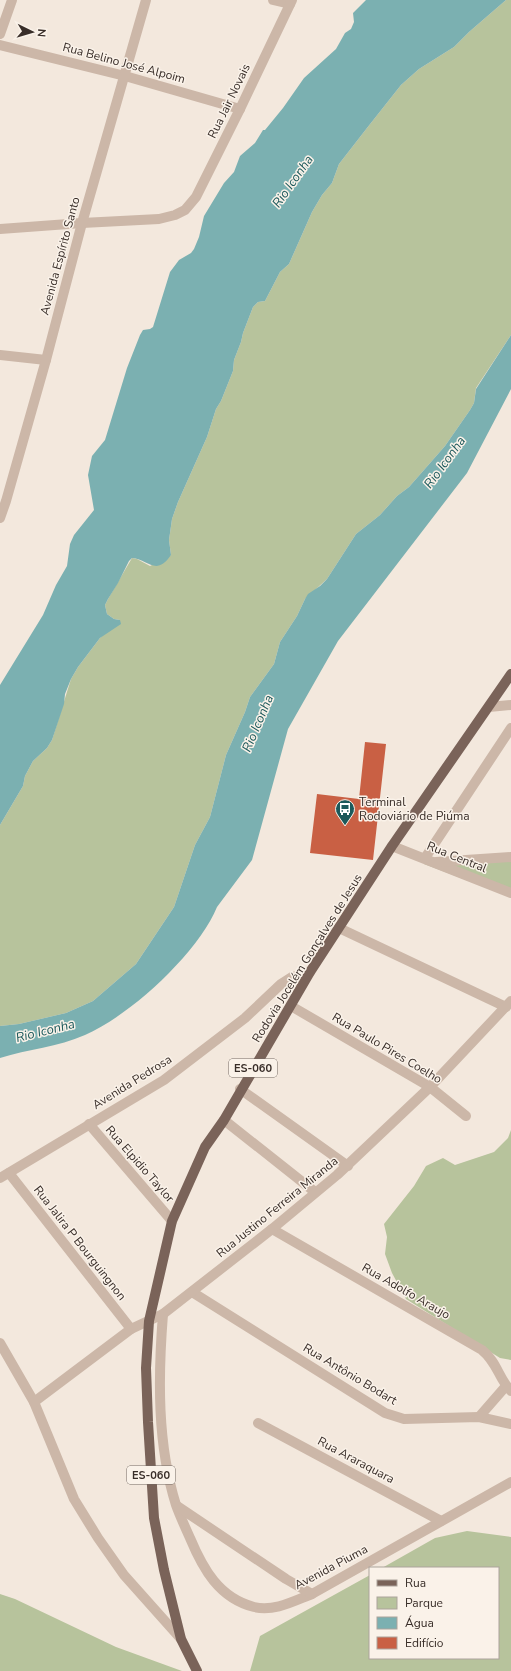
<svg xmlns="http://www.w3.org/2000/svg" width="511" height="1671" font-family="'Nunito Sans',sans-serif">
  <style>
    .green { fill: #b7c39c }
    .water { fill: #7bb0b1 }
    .building { fill: #c96044 }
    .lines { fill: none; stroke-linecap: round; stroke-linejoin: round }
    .street { stroke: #ccb7a8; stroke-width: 10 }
    .primary { stroke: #7a6359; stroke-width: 10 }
    .labels { text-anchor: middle; stroke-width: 3; stroke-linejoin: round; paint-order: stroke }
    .shield { fill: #faf2e9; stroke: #726862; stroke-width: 1 }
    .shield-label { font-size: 11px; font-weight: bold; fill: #382d28 }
    .street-label { font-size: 12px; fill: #382d28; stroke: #faf2e9 }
    .poi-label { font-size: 12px; fill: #382d28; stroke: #faf2e9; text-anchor: start }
    .water-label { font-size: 13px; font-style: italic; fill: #1c595b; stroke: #faf2e9 }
  </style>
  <rect width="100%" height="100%" fill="#f3e8dd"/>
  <!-- green -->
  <g class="green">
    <path d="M506,0H511V335L476,388L474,403L470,410L445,446L409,487L397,496L380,515L356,534L327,579L305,599L297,616L280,642L274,664L250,697L245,712L226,755L210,817L195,845L174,907L136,964L93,1001L66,1013L19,1024L0,1026V825L23,786L25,776L33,761L47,748L52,740L71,679L78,667L100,638L120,620L114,619L107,614L105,605L108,599L132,558L137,559L150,566L171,555L169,540L172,519L178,502L207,437L216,409L221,401L233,371L234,360L241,342L243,333L253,307L258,302L265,301L280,272L289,264L312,212L322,195L332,183L339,164L367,128L401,85L419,69L454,47L469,32Z"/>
    <path d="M511,859V897L424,864Z"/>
    <path d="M511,1130V1360L500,1358L406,1299L392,1273L385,1254L387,1237L384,1224L414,1186L426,1166L443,1158L455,1165L494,1152L508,1138Z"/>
    <path d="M467,1531L511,1537V1671H250L260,1636L370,1575V1658H498V1568H382L435,1538Z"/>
    <path d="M0,1594L15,1599L116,1647L182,1671H0Z"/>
  </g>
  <!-- water -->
  <g class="water">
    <path d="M366,0H506L469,32L454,47L419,69L401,85L367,128L339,164L332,183L322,195L312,212L289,264L280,272L265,301L258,302L253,307L243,333L241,342L234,360L233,371L221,401L216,409L207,437L178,502L172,519L169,540L171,555C156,577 148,559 132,558L129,561L118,583L108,599L105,605L107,614L114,619L120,620L121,624L100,638L78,667L71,679L65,694L64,704L52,740L47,748L33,761L25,776L23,786L0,825V685L43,615L56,585L67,566L70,544L74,535L94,510L88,475L92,456L105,440L127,368L140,335L143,330L150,329L153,327L170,272L179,260L191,253L194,249L199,237L204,216L224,183L234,172L240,156L255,143L263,130H265L283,108L304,78L336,49L345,33L351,29L354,22L353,13Z"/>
    <path d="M511,335V389L467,473L338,641L288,729L252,860L217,907C198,953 131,1015 85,1035C58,1047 28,1049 0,1058V1026L19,1024L66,1013L93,1001L136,964L174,907L195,845L210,817L226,755L245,712L250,697L274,664L280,642L297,616L305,599L308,594L320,586L327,579L356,534L380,515L397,496L409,487L445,446L470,410L474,403L476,389Z"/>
  </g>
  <!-- building -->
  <path class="building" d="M365,742L386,744L373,860L310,853L317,794L359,799Z"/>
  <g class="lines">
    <!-- street -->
    <g class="street">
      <path d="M273,0L290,4"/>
      <path d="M0,34L12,0"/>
      <path d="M0,45L125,76L240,109"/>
      <path d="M0,229L82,223L159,219L175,215L185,210L196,197L240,109L292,0"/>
      <path d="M0,355L46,360"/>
      <path d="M0,518L6,501L46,360L82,223L146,0"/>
      <path d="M489,707L511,705"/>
      <path d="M392,846L511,893"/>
      <path d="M425,858L511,728"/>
      <path d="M436,862L511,857"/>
      <path d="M339,928L506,1007"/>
      <path d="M291,1006L430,1087L466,1116"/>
      <path d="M240,1089L348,1166"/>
      <path d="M224,1120L315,1192"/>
      <path d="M89,1124L172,1221"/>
      <path d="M9,1173L131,1329"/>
      <path d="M0,1178L164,1080L245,1018L281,984L292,977L310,972"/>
      <path d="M272,1229L482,1350C498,1363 498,1378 511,1391"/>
      <path d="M192,1292L385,1413L404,1419L479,1417L511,1424"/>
      <path d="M163,1314C158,1377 157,1444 176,1505C180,1516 185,1527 190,1538C203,1569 219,1598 254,1607C274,1612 294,1601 312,1594L511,1482"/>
      <path d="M0,1343L34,1402L74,1499L98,1538L124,1575L181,1639"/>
      <path d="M34,1402L131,1329L163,1314L272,1229L337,1175L430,1087L511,1001"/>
      <path d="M479,1417L506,1386"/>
      <path d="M258,1423L441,1521"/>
      <path d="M177,1506L286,1579L312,1594"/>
    </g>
    <!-- primary -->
    <path class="primary" d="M197,1671L181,1639L164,1570L154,1518L148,1422L146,1368L149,1321L172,1221L205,1147L224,1120L310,972L392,846L511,674"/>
  </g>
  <!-- icons -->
  <defs>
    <g id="bus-pin" transform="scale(1)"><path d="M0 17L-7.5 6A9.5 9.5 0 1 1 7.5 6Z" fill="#1c595b" stroke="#faf2e9"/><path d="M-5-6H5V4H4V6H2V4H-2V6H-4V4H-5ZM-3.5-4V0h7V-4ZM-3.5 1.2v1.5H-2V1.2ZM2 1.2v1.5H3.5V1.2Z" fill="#fff"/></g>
  </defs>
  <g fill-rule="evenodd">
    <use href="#bus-pin" x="345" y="809"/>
  </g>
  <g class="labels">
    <!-- shield labels -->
    <g class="shield">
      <rect x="229" y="1059" width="48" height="18" rx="3"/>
      <rect x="127" y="1466" width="48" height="18" rx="3"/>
    </g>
    <g class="shield-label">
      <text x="253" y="1072">ES-060</text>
      <text x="151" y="1479">ES-060</text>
    </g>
    <!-- street labels -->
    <g class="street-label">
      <text transform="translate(124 63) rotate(15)" y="4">Rua Belino José Alpoim</text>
      <text transform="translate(229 101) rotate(-64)" y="4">Rua Jair Novais</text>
      <text transform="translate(60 256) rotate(-75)" y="4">Avenida Espírito Santo</text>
      <text transform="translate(457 857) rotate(22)" y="4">Rua Central</text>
      <text transform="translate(307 958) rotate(-58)" y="4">Rodovia Jocelém Gonçalves de Jesus</text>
      <text transform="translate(387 1048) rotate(31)" y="4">Rua Paulo Pires Coelho</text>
      <text transform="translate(132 1082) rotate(-32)" y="4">Avenida Pedrosa</text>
      <text transform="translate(140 1164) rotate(49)" y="4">Rua Elpidio Taylor</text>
      <text transform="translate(277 1207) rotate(-39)" y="4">Rua Justino Ferreira Miranda</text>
      <text transform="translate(80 1243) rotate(52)" y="4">Rua Jalira P Bourguingnon</text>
      <text transform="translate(406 1291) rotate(30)" y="4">Rua Adolfo Araujo</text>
      <text transform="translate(350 1374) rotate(31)" y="4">Rua Antônio Bodart</text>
      <text transform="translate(356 1460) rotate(28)" y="4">Rua Araraquara</text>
      <text transform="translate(331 1567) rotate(-28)" y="4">Avenida Piuma</text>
    </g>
    <!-- poi labels -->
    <g class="poi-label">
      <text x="359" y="806">Terminal<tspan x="359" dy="14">Rodoviário de Piúma</tspan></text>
    </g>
    <!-- water labels -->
    <g class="water-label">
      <text transform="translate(292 181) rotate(-55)" y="5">Rio Iconha</text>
      <text transform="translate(444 462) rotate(-54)" y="5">Rio Iconha</text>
      <text transform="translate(257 723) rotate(-67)" y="5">Rio Iconha</text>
      <text transform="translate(45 1030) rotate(-14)" y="5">Rio Iconha</text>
    </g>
  </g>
  <!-- legend -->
  <rect x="369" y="1567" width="130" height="92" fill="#faf2e9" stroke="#aca39c"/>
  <rect x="377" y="1580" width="20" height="6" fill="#7a6359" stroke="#aca39c"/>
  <text x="405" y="1587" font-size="12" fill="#382d28">Rua</text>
  <rect x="377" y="1597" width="20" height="12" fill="#b7c39c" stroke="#aca39c"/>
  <text x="405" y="1607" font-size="12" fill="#382d28">Parque</text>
  <rect x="377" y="1617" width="20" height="12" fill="#7bb0b1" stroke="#aca39c"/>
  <text x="405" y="1627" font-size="12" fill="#382d28">Água</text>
  <rect x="377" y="1637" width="20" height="12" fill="#c96044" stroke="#aca39c"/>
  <text x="405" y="1647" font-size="12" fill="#382d28">Edifício</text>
  <!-- north arrow -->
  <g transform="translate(32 32) rotate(95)" stroke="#faf2e9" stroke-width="3" paint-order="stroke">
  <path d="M0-3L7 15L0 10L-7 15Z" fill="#382d28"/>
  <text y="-6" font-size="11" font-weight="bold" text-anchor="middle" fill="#382d28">N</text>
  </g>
</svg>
